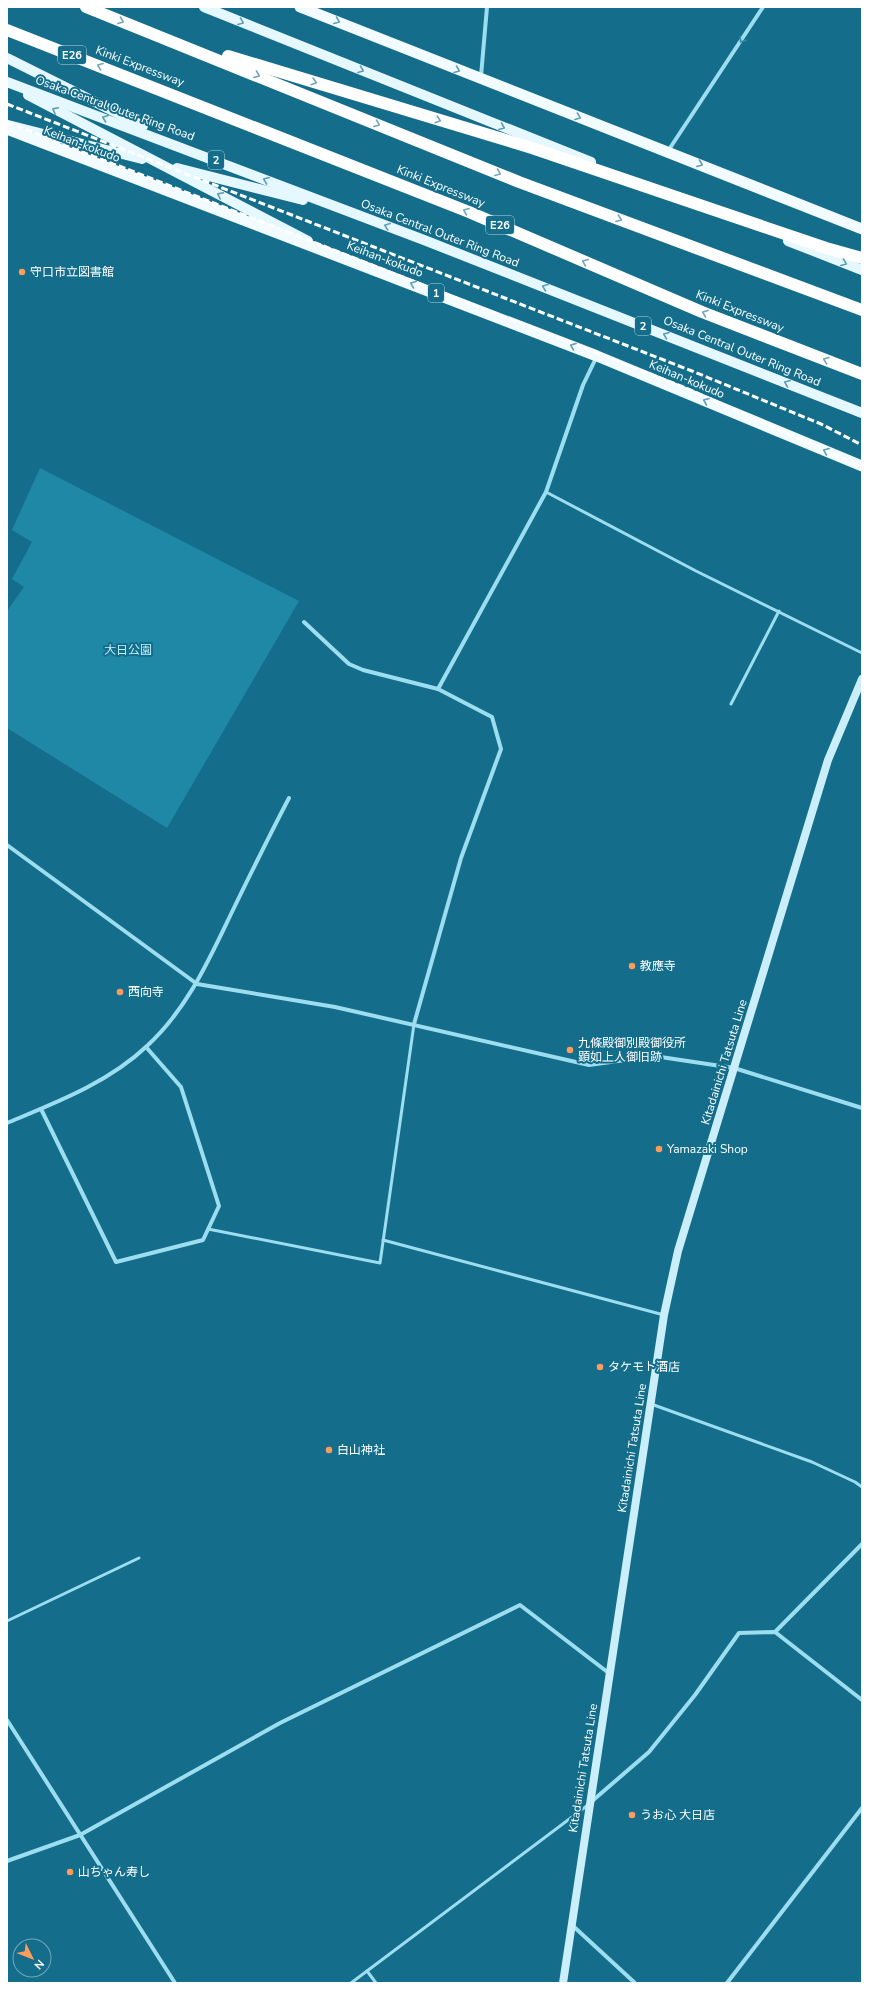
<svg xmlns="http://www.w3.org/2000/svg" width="869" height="1990" font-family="'Nunito Sans','Noto Sans JP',sans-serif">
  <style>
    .green { fill: #1f88a7 }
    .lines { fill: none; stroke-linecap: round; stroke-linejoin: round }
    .service { stroke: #9cddf0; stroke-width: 3 }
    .minor { stroke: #9cddf0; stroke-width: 4 }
    .secondary { stroke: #caeffb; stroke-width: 8 }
    .primary { stroke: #e5f7ff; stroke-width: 10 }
    .trunk { stroke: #f2fbff; stroke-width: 11 }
    .motorway { stroke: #fff; stroke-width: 12 }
    .rail { stroke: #fff; stroke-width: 3; stroke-dasharray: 7 3; stroke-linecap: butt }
    .oneway { stroke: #72a8b9 }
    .oneway2 { stroke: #629fb4 }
    .oneway3 { stroke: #5d9eb4 }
    .oneway4 { stroke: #368aa4 }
    .poi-dot { fill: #ff9b5b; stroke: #146e8b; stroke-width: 1.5 }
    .labels { text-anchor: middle; stroke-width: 4; stroke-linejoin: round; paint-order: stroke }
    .shield { fill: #146e8b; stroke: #b8d4dc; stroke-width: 1 }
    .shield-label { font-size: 11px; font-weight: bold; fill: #fff }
    .street-label { font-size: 12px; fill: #fff; stroke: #146e8b }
    .poi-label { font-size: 12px; fill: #fff; stroke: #146e8b; text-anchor: start }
    .park-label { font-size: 12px; fill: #c2effc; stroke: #146e8b }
  </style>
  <rect width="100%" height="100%" fill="#146e8b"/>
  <!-- green -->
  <path class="green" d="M40,468L299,601L167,828L7,728V611L24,587L12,579L32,542L12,530Z"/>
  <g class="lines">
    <!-- service -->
    <g class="service">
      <path d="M546,492L696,571L862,653"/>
      <path d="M731,704L779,611"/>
      <path d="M208,1229L380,1263L414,1024"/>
      <path d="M383,1240L664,1315"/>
      <path d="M651,1404L812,1462L855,1482L862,1487"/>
      <path d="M7,1621L139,1558"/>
      <path d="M367,1971L376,1983"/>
      <path d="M351,1983L588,1805"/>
    </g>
    <!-- minor -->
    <g class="minor">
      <path d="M481,76L487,7"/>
      <path d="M668,151L763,7"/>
      <path d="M304,622L349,664L363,670L438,689L492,717L501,749L461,858L414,1024"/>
      <path d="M438,689L546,492L583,385L597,356"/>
      <path d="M7,845L197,984L335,1007L589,1065L654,1056L734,1068L862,1108"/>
      <path d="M41,1109L116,1262L203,1240L219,1206L181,1087L146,1047"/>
      <path d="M7,1123C55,1103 108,1083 147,1046C187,1009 208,962 231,914C250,875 269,836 289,798"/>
      <path d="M775,1632L862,1544"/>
      <path d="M7,1720L175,1983"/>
      <path d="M591,1802L649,1752L695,1695L739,1633L775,1632L862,1700"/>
      <path d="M7,1861L80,1835L280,1723L520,1605L610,1674"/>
      <path d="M572,1925L635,1983"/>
      <path d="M727,1983L862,1808"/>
    </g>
    <!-- secondary -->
    <path class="secondary" d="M563,1983L664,1315L678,1251L828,760L862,679"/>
    <!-- primary -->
    <g class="primary">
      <path d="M204,7L591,162"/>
      <path d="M7,58L143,126"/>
      <path d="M7,82L424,240L862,413"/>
      <path d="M28,95L308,241"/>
      <path d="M8,125L142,159"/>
      <path d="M177,168L303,200"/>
      <path d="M788,241L862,270"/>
    </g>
    <!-- trunk -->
    <g class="trunk">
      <path d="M300,7L862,229"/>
      <path d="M7,129L597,356L862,466"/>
    </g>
    <!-- motorway -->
    <g class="motorway">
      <path d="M86,7L519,182L862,310"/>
      <path d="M7,30L469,212L702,312L862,374"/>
      <path d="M228,56L532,148L826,248L862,258"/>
    </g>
    <!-- rail -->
    <g class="rail">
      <path d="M7,104L692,371L821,424L862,445"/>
      <path d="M7,122L686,388L862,467"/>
    </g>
  </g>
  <!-- one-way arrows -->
  <defs><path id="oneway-chevron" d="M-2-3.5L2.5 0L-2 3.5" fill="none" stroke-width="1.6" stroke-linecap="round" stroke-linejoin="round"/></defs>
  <g class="oneway">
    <use href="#oneway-chevron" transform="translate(121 21) rotate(21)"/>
    <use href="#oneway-chevron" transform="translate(100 66) rotate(-159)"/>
    <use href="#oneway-chevron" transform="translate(257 75) rotate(22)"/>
    <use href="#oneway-chevron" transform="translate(314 82) rotate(17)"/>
    <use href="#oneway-chevron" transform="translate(438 120) rotate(17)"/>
    <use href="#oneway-chevron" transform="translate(377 124) rotate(22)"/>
    <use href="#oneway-chevron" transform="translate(498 173) rotate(22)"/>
    <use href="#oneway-chevron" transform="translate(466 211) rotate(-158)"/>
    <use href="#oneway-chevron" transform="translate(619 219) rotate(21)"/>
    <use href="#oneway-chevron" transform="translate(585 262) rotate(-157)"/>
    <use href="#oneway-chevron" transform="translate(705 313) rotate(-158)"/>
    <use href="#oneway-chevron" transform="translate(826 360) rotate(-159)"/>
  </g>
  <g class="oneway2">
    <use href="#oneway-chevron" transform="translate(337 21) rotate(22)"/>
    <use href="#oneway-chevron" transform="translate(457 70) rotate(22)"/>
    <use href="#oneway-chevron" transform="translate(578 117) rotate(21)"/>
    <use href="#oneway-chevron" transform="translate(700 164) rotate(21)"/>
    <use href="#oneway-chevron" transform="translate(413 284) rotate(-159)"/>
    <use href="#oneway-chevron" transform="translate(573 346) rotate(-159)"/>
    <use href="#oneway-chevron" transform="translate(706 401) rotate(-157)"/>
    <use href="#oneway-chevron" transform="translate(826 451) rotate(-157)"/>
  </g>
  <g class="oneway3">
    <use href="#oneway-chevron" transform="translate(241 22) rotate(22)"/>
    <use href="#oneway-chevron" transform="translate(361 70) rotate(22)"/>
    <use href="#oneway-chevron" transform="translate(55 110) rotate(-153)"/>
    <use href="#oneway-chevron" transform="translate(105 118) rotate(-160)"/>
    <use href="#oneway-chevron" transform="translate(502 127) rotate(22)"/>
    <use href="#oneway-chevron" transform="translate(266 180) rotate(-159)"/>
    <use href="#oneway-chevron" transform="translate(220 195) rotate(-153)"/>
    <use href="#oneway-chevron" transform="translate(387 226) rotate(-160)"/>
    <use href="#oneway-chevron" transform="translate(844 263) rotate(22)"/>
    <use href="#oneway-chevron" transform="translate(545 287) rotate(-158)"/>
    <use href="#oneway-chevron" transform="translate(666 335) rotate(-158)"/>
    <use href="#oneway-chevron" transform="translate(787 383) rotate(-158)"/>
  </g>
  <use class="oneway4" href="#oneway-chevron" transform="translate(742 40) rotate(123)"/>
  <!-- markers -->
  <g class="poi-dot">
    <circle cx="22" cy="272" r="4"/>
    <circle cx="632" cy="966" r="4"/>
    <circle cx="120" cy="992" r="4"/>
    <circle cx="570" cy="1050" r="4"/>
    <circle cx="659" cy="1149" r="4"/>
    <circle cx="600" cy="1367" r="4"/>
    <circle cx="329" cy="1450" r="4"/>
    <circle cx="632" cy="1815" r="4"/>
    <circle cx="70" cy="1872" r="4"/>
  </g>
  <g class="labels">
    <!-- shield labels -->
    <g class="shield">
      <rect x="58" y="46" width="28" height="18" rx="3"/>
      <rect x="208" y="151" width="16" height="18" rx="3"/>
      <rect x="486" y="216" width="28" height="18" rx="3"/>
      <rect x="428" y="284" width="16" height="18" rx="3"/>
      <rect x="635" y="317" width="16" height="18" rx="3"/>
    </g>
    <g class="shield-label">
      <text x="72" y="59">E26</text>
      <text x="216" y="164">2</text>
      <text x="500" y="229">E26</text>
      <text x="436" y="297">1</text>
      <text x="643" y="330">2</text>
    </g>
    <!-- street labels -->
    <g class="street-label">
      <text transform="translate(140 66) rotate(21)" y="4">Kinki Expressway</text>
      <text transform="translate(115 108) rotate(20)" y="4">Osaka Central Outer Ring Road</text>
      <text transform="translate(82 144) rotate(21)" y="4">Keihan-kokudo</text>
      <text transform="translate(441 186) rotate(22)" y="4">Kinki Expressway</text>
      <text transform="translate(440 233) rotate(21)" y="4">Osaka Central Outer Ring Road</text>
      <text transform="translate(385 259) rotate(21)" y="4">Keihan-kokudo</text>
      <text transform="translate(740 311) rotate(22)" y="4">Kinki Expressway</text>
      <text transform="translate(742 351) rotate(22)" y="4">Osaka Central Outer Ring Road</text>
      <text transform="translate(687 379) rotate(23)" y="4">Keihan-kokudo</text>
      <text transform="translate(724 1062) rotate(-73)" y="4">Kitadainichi Tatsuta Line</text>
      <text transform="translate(632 1448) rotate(-81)" y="4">Kitadainichi Tatsuta Line</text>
      <text transform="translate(583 1768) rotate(-81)" y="4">Kitadainichi Tatsuta Line</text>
    </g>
    <!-- poi labels -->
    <g class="poi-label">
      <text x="30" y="276">守口市立図書館</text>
      <text x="640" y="970">教應寺</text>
      <text x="128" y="996">西向寺</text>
      <text x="578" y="1047">九條殿御別殿御役所<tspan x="578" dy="14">顕如上人御旧跡</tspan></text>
      <text x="667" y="1153">Yamazaki Shop</text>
      <text x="608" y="1371">タケモト酒店</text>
      <text x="337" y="1454">白山神社</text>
      <text x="640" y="1819">うお心 大日店</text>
      <text x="78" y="1876">山ちゃん寿し</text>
    </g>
    <!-- park labels -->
    <g class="park-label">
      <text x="128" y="654">大日公園</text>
    </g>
  </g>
  <!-- border -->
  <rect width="869" height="1990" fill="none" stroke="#ffffff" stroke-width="16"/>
  <!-- north arrow -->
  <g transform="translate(32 1958) rotate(133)"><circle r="19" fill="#146e8b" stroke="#72a8b9"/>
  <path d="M0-3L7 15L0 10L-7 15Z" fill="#ff9b5b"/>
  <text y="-6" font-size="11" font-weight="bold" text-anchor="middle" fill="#ffffff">N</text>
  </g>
</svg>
